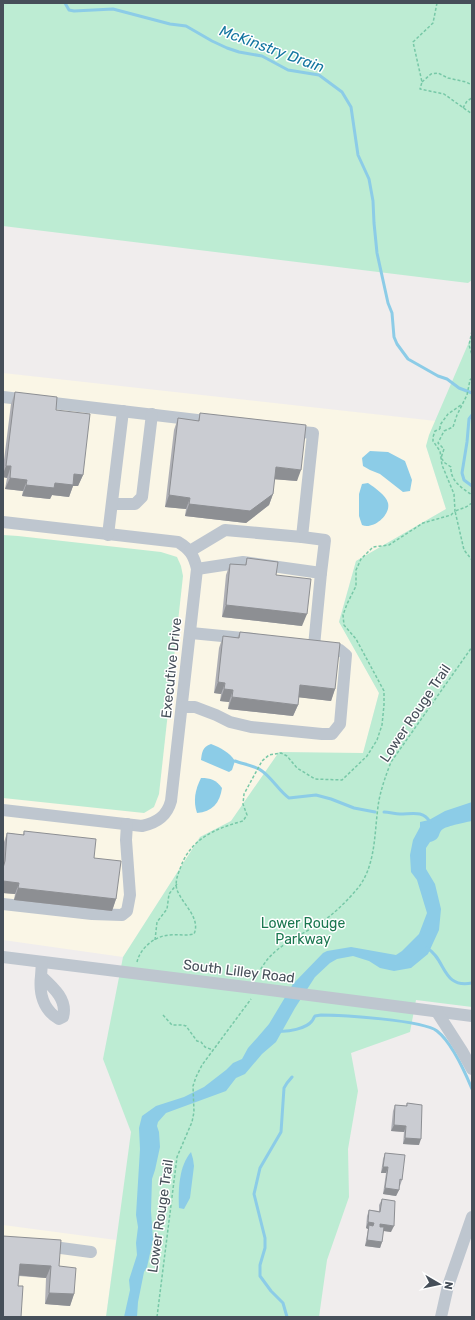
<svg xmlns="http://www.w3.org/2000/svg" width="475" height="1320" font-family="Rubik,sans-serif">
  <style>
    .commercial { fill: #faf6e6 }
    .green { fill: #bdecd3 }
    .water { fill: #8ccce7 }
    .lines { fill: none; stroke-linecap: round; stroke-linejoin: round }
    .stream { stroke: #8ccce7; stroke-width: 3 }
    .path { stroke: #77c8a7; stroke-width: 1.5; stroke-dasharray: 3 2; stroke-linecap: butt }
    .minor { stroke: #bec6cf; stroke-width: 12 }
    .wall { fill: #aeafb5 }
    .shaded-wall { fill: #8d8f93 }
    .building { fill: #caccd2; stroke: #8d8f93 }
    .labels { text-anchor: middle; stroke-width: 3; stroke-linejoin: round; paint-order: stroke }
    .street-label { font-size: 14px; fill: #464f59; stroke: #fff }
    .park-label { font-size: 14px; fill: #1b7750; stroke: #fff }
    .water-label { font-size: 15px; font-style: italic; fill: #1376a0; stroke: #fff }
  </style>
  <rect width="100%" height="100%" fill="#f0eded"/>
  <!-- commercial -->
  <g class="commercial">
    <path d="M3,373L436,421L426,446L446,509L356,561L339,621L379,693L363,754L279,752L231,821L200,837L123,957L3,940Z"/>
    <path d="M3,1225L116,1240L106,1317H3Z"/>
  </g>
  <!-- green -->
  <g class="green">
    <path d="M3,3H472V280L468,283L3,226Z"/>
    <path d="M472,335V1007L416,1000L410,1032L351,1053L358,1091L348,1149L349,1197L327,1260L319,1317H106L131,1132L103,1059L123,957L200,837L231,821L279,752L363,753L379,693L339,622L356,561L446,509L426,446L429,435Z"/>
    <path d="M3,535L18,536L161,552L177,557L181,566L183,576L159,794L154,807L144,813L3,798Z"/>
  </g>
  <!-- water -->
  <g class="water">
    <path d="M370,451L388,452L405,461L412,480L410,491L403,492L380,474L370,470L363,466L362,458Z"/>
    <path d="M368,483C375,488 386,495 388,503C391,515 373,530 362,525L359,516V494L362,484Z"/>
    <path d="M211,744C221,748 229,752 235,761L232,770L229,772L201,760C202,753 202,747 211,744Z"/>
    <path d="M201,778C211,778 216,780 222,788C220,803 212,812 197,813C193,801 195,790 201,778Z"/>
    <path d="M472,802V821C467,822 447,826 443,829C437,833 442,839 430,842L426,848V869L435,884L441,909L439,930L428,954L411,968L394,971L380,968L369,961L353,956L337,959L330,963L315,977L295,1008L276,1042L262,1054L245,1074L236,1078L226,1091L166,1113L158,1122L157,1126L159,1132L160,1147L155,1170L152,1179L151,1211L153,1240L147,1267L144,1272L138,1302L137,1317H124L130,1290L129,1280L137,1255L136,1243L138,1227L136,1215L140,1149L139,1128L142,1116L156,1106L184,1097L204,1087L226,1070L233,1063L242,1059L248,1048L257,1038L269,1024L293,984L323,953L327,951L351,947L396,955L402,951L419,934L427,913L417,880L411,872L410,855L413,840L420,827V822L429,820L445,811Z"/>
    <path d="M191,1152L193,1159L194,1166L190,1198L184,1209L179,1208C178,1189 179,1166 191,1152Z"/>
  </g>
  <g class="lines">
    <!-- stream -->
    <g class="stream">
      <path d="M65,3L69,10L74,11L113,9L170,24L186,26L212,41L227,48L239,52L262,56L288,70L319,75L342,92L351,107L358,155L369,179L373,201L374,223L377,253L388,303L392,313L394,337L397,344L408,359L438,376L447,379L459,388L472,393"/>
      <path d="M472,415L469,419L467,442L462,473L464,480L472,486"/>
      <path d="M235,761C243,764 256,766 262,771C272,778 280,792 289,798L316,795L331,799L354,808L375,812"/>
      <path d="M384,812C389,812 395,814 400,814C412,814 423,810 430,822"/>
      <path d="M427,948C446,959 442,989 472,983"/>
      <path d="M279,1031C287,1032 306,1029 312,1021C313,1020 314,1017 315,1016L321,1015C341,1015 423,1020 437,1031C451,1042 465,1072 472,1089"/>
      <path d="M287,1317L283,1303L271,1291L260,1276V1265L265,1248V1238L254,1194L260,1168L281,1132L284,1088L287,1083L292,1077"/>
    </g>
    <!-- path -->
    <g class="path">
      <path d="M437,3L433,23L413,42L422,82L420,89L444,94L472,114"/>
      <path d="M422,82L431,74L438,73L448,78L466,82L472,85"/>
      <path d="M463,108L467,101L472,98"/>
      <path d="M472,331L469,345L472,355"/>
      <path d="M472,378L470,380L467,395L457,415L453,427L444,431L438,443L444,449L441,458L445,463L451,467C450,481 462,488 472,495"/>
      <path d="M440,429V425L448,414L461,405"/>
      <path d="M472,503L466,507L455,511L464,550L472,560"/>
      <path d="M155,940L157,922L167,909L169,894L177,884"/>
      <path d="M137,962C140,948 155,936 169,935C178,934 186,936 194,934C201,918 183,905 177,890C175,883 177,876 180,869C190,839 214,829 243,821L247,815L243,804L244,794L262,761L269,755L281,753L287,756L297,768L315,779L342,780L367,756L377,740L382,725L384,705V691L356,639L344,625L343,615L347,604L356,586V570L361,559L373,547L389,545L423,523L451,515L455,511L454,494L442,465L440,451L433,441V437L435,431L440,429"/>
      <path d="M256,978C271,946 292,941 320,923C332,916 348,900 358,888C377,864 374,829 379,800C382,786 386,775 391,762L472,647"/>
      <path d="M163,1015L172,1025H183L186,1026L197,1041L201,1042L205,1047L213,1050"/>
      <path d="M157,1317L177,1157L192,1122L194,1112L193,1086L196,1077L202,1065L251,999"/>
    </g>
    <!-- minor -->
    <g class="minor">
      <path d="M3,397L214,422"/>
      <path d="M112,504H135L142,497L152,414"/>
      <path d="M3,522L178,542C190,549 194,556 197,569L171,801C167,816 157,823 142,826L3,810"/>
      <path d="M108,535L123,411"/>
      <path d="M302,537L325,540L321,573"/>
      <path d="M190,551L225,530L302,537L313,433L290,431"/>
      <path d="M191,633L253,639"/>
      <path d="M182,707H195L216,715L230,722L251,727L322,734H332L340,724L346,655L340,650L314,646L321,573L243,562L197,569"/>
      <path d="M3,904L92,914L122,915L127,911L130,895L126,840L127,824"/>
      <path d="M3,957L254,988L472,1016"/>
      <path d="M41,976C39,993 43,1010 59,1019L63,1017C68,1000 53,987 41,976L42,962"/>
      <path d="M437,1012L462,1051L472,1069"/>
      <path d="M46,1246L91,1252"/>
      <path d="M441,1317L448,1286L472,1217"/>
    </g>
  </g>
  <!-- wall -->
  <g class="wall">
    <path d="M15,392L56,410L83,475L78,486H73L69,497L52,495L50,499L22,496L23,491L5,489L7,478L3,477V468L11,404Z"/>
    <path d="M200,413L297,481L274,479L273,494L269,505L246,523L185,516L186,509L165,507L174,430L178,418L198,421Z"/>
    <path d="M247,558L276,575L302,626L222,617L226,575L230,564L245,565Z"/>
    <path d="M240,632L335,689L331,701L298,697V705L293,716L228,709L229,702L220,701L221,694L214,693L219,648L223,636L237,638Z"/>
    <path d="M24,831L94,858L116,899L112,911L14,900L15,894L3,893V845L7,833L23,835Z"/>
    <path d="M407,1103L419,1145L403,1144L404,1132L391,1131L393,1111L395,1105L406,1106Z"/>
    <path d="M385,1153L402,1180L400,1186H399V1190L396,1196L383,1194L386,1173H381L383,1159Z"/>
    <path d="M382,1199L391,1232L383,1231L382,1242L380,1248L365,1246L368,1229L366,1228L367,1216L369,1210L379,1211V1205Z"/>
    <path d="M3,1236L59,1266L74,1294L70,1306L45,1304L46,1278L19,1276L18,1286Z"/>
  </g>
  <!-- shaded-wall -->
  <g class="shaded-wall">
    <path d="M6,466H11L7,478L3,477V474Z"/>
    <path d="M276,467L301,470L297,481L271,479Z"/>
    <path d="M74,474L83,475L78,486H73L69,497L52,495L50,499L22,496L26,485L55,483Z"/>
    <path d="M10,478L27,480L23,491L5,489Z"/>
    <path d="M273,494L269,505L246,523L185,516L189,504Z"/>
    <path d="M169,495L190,498L186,509L165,507Z"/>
    <path d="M226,605L307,614L302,626L222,617Z"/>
    <path d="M218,682L225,683L221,694L214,693Z"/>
    <path d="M300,685L335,689L331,701L296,697Z"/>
    <path d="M224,689L233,690L229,702L220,701Z"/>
    <path d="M232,697L298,705L293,716L228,709Z"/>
    <path d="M3,881L19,883L15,894L3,893Z"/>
    <path d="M18,888L116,899L112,911L14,900Z"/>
    <path d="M394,1125L406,1126L404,1132L391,1131Z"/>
    <path d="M405,1138L421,1139L419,1145L403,1144Z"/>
    <path d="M383,1167H388L386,1173H381Z"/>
    <path d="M385,1188L399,1190L396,1196L383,1194Z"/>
    <path d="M368,1222L374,1223L371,1229L369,1225L368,1229L366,1228Z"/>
    <path d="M380,1224L394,1226L391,1232L378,1230Z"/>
    <path d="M367,1240L382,1242L380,1248L365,1246Z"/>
    <path d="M20,1264L51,1266L46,1278L16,1275Z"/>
    <path d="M49,1293L74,1294L70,1306L45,1304Z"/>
  </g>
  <!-- building -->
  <g class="building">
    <path d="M15,392L57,397L56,410L90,414L83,475L74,474L73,485L55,483L54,488L26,485L27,480L10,478L11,466H6Z"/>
    <path d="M200,413L306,425L301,470L276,467L273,494L250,511L189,504L190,498L169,495L178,418L199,421Z"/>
    <path d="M247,558L278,562L276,575L311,579L307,614L226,605L230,564L246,565Z"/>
    <path d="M240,632L340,643L335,689L300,685L298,705L232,697L233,690L224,689L225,683L218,682L223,636L239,638Z"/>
    <path d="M24,831L96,839L94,858L121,861L116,899L18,888L19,883L3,881V868L5,861L7,833L24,835Z"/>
    <path d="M407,1103L422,1105L421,1139L405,1138L406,1126L394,1125L395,1105L407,1106Z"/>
    <path d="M385,1153L405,1155L402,1180L400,1179L399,1190L385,1188L388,1167H383Z"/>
    <path d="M382,1199L395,1201L394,1226L380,1224V1227H384L382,1242L367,1240L369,1225L373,1226L374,1223L368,1222L369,1210L380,1212Z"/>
    <path d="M3,1236L61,1240L59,1266L76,1268L74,1294L49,1293L51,1266L20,1264L18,1286H23L21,1317H3Z"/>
  </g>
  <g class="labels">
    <!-- street labels -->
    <g class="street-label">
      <text transform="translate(171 668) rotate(-84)" y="5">Executive Drive</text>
      <text transform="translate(415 713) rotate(-56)" y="5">Lower Rouge Trail</text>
      <text transform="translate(239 971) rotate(7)" y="5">South Lilley Road</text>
      <text transform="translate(160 1216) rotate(-82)" y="5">Lower Rouge Trail</text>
    </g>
    <!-- park labels -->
    <g class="park-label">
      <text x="303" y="928">Lower Rouge<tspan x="303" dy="16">Parkway</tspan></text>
    </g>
    <!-- water labels -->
    <g class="water-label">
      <text transform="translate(272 49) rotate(20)" y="5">McKinstry Drain</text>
    </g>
  </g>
  <!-- border -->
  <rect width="475" height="1320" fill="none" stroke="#464f59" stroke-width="8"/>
  <!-- north arrow -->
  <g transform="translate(439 1284) rotate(99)" stroke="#ffffff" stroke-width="3" paint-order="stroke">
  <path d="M0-3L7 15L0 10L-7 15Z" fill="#464f59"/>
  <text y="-6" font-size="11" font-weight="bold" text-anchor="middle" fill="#464f59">N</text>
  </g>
</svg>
